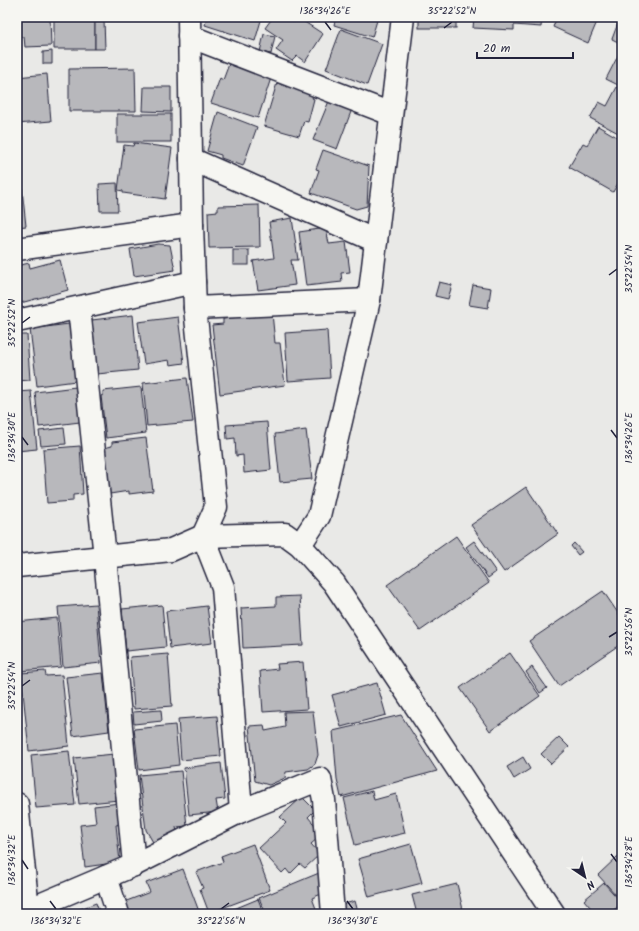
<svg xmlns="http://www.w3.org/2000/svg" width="639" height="931" font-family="Kalam,sans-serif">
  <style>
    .building { fill: #b8b8bc; stroke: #22223b }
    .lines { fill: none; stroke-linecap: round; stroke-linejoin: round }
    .street-casing { stroke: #22223b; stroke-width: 25 }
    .secondary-casing { stroke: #22223b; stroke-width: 25 }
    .street { stroke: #f6f6f2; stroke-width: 22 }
    .secondary { stroke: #f6f6f2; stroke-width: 22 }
    .ticks { fill: none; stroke: #22223b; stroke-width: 1.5 }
    .neatline { fill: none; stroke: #22223b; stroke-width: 1.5 }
    .ticks-label { font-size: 10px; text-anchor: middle; fill: #22223b }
  </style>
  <rect width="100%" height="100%" fill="#e9e9e7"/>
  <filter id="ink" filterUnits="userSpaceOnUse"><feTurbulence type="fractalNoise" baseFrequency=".025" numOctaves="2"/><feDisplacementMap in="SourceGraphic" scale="8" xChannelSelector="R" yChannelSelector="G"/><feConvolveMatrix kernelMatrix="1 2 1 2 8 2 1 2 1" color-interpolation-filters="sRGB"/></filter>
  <g filter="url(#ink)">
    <!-- building -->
    <g class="building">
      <path d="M17,17H50L51,46L25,47L24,37H17Z"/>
      <path d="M54,17H76V20H95V49H54Z"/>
      <path d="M207,17H262L255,41L205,25Z"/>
      <path d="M273,17H287L294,22L297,17L323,34L305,62L297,56L292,61L276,50L283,40L265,28Z"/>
      <path d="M336,17H378L372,37L334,25Z"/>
      <rect x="419" y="17" width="37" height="11"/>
      <path d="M474,17H542L541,27L514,25V30L473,28Z"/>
      <path d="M557,17H599L588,43L553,27Z"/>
      <path d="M95,20H104L105,49H95Z"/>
      <path d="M618,23L622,24V44L612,39Z"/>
      <path d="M341,29L382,44L367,85L326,69Z"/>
      <path d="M264,34L275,36L271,54L260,52Z"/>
      <path d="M622,48V87L606,79Z"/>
      <path d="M52,51V64H43V52Z"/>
      <path d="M229,64L271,78L258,118L211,103L220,78L223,80Z"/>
      <path d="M135,68L136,111H69V69Z"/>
      <path d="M47,74L51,121L17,124V77Z"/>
      <path d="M277,83L314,94L312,98L314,99L308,122L304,121L299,136L264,126Z"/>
      <path d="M144,87H171V112L143,111Z"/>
      <path d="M617,87L622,89V135L590,118L599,102L607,106Z"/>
      <path d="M329,101L352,109L337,149L313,140Z"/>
      <path d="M218,112L257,127L243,166L221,158V155L207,151Z"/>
      <rect x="117" y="114" width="54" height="28"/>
      <path d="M598,126L622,140V176L613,192L569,167L583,143L587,145Z"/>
      <path d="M134,143L172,148L165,199L123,193V191L118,190L124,145L133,146Z"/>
      <path d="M323,150L369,166L367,206L356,209L311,193L319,170L316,169Z"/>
      <path d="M17,170H20L26,226L17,227Z"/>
      <path d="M117,183L118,211H100L99,184Z"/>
      <path d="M259,205L260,247L209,248L208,212L218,211V206Z"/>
      <path d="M292,218L298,260H291L295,285L258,290L253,261L274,258L269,222Z"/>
      <path d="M326,228L329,244L346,242L350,272L341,273L342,282L306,286L299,232Z"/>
      <path d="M158,244L170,245L175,270L134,276L130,249Z"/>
      <rect x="233" y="250" width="16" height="15"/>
      <path d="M60,260L68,290L17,304V266L29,263L30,268Z"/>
      <path d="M439,282L452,285L448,299L435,296Z"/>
      <path d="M473,285L491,288L488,308L469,305Z"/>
      <path d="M272,313L275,343H280L285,385L220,394L212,325L223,324V319Z"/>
      <path d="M133,315L138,370L97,374L92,320Z"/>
      <path d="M178,317L184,363L170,365L169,360L144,364L138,322Z"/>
      <path d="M69,324L76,381L37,386L30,329Z"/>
      <path d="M327,330L330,378L288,381L285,333Z"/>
      <path d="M17,335H27L30,380L17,381Z"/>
      <path d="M187,378L193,422L147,426L143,383Z"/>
      <path d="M76,387L80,422L39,427L35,392Z"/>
      <path d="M141,387L146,433L106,438L101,396L103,395V391Z"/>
      <path d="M31,391L37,449L17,451V392Z"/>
      <path d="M267,422L271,470L244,473L243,455L236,456L235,438L227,439L226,425Z"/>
      <path d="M64,428L66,444L41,446L39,431Z"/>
      <path d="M306,430L312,479L280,482L275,434Z"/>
      <path d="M146,438L153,491L129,494V491L110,494L104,448L112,446V442Z"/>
      <path d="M80,446L83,494L73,495V501L47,503L43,449Z"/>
      <path d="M526,487L558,534L504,572L471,525Z"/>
      <path d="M456,536L489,583L420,631L387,585Z"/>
      <path d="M474,541L496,572L488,578L466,547Z"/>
      <path d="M574,543L582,552L578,555L571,546Z"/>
      <path d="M603,591L622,619V643L559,686L529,641Z"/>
      <path d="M300,596L303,645L243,648L241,608L276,606V597Z"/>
      <path d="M96,604L101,663L63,667L58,607Z"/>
      <path d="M162,605L166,647L126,651L122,609Z"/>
      <path d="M207,606L212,643L170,648L166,611Z"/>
      <path d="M57,618L61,667L21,671L17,622Z"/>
      <path d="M510,653L540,696L490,731L460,688Z"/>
      <path d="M168,654L172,706L134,709L130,657Z"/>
      <path d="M303,662L307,709L263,712L260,671L278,669L277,664Z"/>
      <path d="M532,667L547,688L540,693L526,672Z"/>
      <path d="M45,671L46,676L62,675L69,746L29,751L21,673Z"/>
      <path d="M103,673L109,731L73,736L66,677Z"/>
      <path d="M377,683L386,715L341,727L332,695Z"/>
      <path d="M161,710L162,721L134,724L133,712Z"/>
      <path d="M313,711L318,755L315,764L308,769L286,772L285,778L269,785L255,781L249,726L264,725L265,731L285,727L284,712Z"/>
      <path d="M401,715L437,771L341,797L337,779L333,731Z"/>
      <path d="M217,716L221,756L181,760L178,719Z"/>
      <path d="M175,725L179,765L139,770L134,729Z"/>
      <path d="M559,737L569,747L551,764L541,754Z"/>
      <path d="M69,751L75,805L36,808L31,755Z"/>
      <path d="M114,754L119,800L79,804L74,758Z"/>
      <path d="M523,757L530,769L514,779L507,767Z"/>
      <path d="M221,763L225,799L216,800L218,812L189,815L184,768Z"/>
      <path d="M181,771L187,826L176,827L177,832L154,844L146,830L139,775Z"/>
      <path d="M372,791L374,800L396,794L405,833L355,845L344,798Z"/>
      <path d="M302,797L315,810L308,817L318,829L314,833L318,838L311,844L320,854L305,868L300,864L290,874L286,869L282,873L259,848L286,823L280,817Z"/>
      <path d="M120,803L122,824L116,825L120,862L85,867L80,825L96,823L94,806Z"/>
      <path d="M253,844L270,890L209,913L200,889L203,888L196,872L223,862L221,856Z"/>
      <path d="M411,844L422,883L369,897L358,859Z"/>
      <path d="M617,857L622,863V889L616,895L598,875Z"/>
      <path d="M183,869L200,914H128L124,902L150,892L146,883Z"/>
      <path d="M319,873L321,894L312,898L318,914H266L259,898Z"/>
      <path d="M604,883L622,903L609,914H596L584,900Z"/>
      <path d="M457,884L464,914H417L412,895Z"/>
      <path d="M622,891V901L617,896Z"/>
      <path d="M258,899L264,914H222Z"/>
      <path d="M355,901L358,912L353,914H343L341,905Z"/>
      <path d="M96,903L100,914H67Z"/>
    </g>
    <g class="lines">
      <!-- street casing -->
      <g class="street-casing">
        <g id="street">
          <path d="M189,17L192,225L195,308L216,507L203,536L223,587L241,811"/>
          <path d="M189,36L391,114"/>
          <path d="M191,159L376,241"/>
          <path d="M17,249L192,225"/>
          <path d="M79,308L105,557L134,865"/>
          <path d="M195,308L369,300"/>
          <path d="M17,321L194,282"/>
          <path d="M203,536L285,534L300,545L334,583L554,914"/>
          <path d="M300,545L319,516L369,300L403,17"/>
          <path d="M17,804L28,910"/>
          <path d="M106,877L118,914"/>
          <path d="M17,913L28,910L134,865L241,811L320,779L324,800L333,914"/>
        </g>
      </g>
      <!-- secondary casing -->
      <g class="secondary-casing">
        <path id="secondary" d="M17,566L171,550L203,536"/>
      </g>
      <!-- street -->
      <use href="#street" class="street"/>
      <!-- secondary -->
      <use href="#secondary" class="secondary"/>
    </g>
  </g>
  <!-- ticks -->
  <path class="ticks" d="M325,22L331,30M444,28L452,22M609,275L617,269M22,323L30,317M611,430L617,438M22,437L28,445M609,637L617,632M22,686L30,680M611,854L617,862M22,860L28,869M50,901L56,909M347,901L353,909M221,909L229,903"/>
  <!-- margin -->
  <rect width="639" height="931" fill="none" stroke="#f6f6f2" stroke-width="44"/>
  <!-- north arrow -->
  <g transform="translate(585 877) rotate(145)" stroke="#f6f6f2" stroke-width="3" paint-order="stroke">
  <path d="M0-3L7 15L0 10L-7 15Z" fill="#22223b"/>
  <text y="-6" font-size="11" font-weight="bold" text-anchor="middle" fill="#22223b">N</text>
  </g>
  <!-- scale -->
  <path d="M477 52v6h96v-6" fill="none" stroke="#22223b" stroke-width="2"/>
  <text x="483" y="52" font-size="12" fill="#22223b" stroke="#f6f6f2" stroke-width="3" paint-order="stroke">20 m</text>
  <rect x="22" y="22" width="595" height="887" class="neatline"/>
  <g class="ticks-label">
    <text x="325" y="14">136°34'26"E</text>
    <text x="452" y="14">35°22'52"N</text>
    <text transform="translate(628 269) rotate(-90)" y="4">35°22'54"N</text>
    <text transform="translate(11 323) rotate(-90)" y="4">35°22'52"N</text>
    <text transform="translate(11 437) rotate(-90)" y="4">136°34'30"E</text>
    <text transform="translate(628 438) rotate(-90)" y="4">136°34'26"E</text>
    <text transform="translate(628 632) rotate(-90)" y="4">35°22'56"N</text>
    <text transform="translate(11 686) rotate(-90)" y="4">35°22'54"N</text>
    <text transform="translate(11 860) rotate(-90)" y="4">136°34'32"E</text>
    <text transform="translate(628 862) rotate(-90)" y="4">136°34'28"E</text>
    <text x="56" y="924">136°34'32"E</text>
    <text x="221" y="924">35°22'56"N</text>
    <text x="353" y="924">136°34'30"E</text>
  </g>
</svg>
